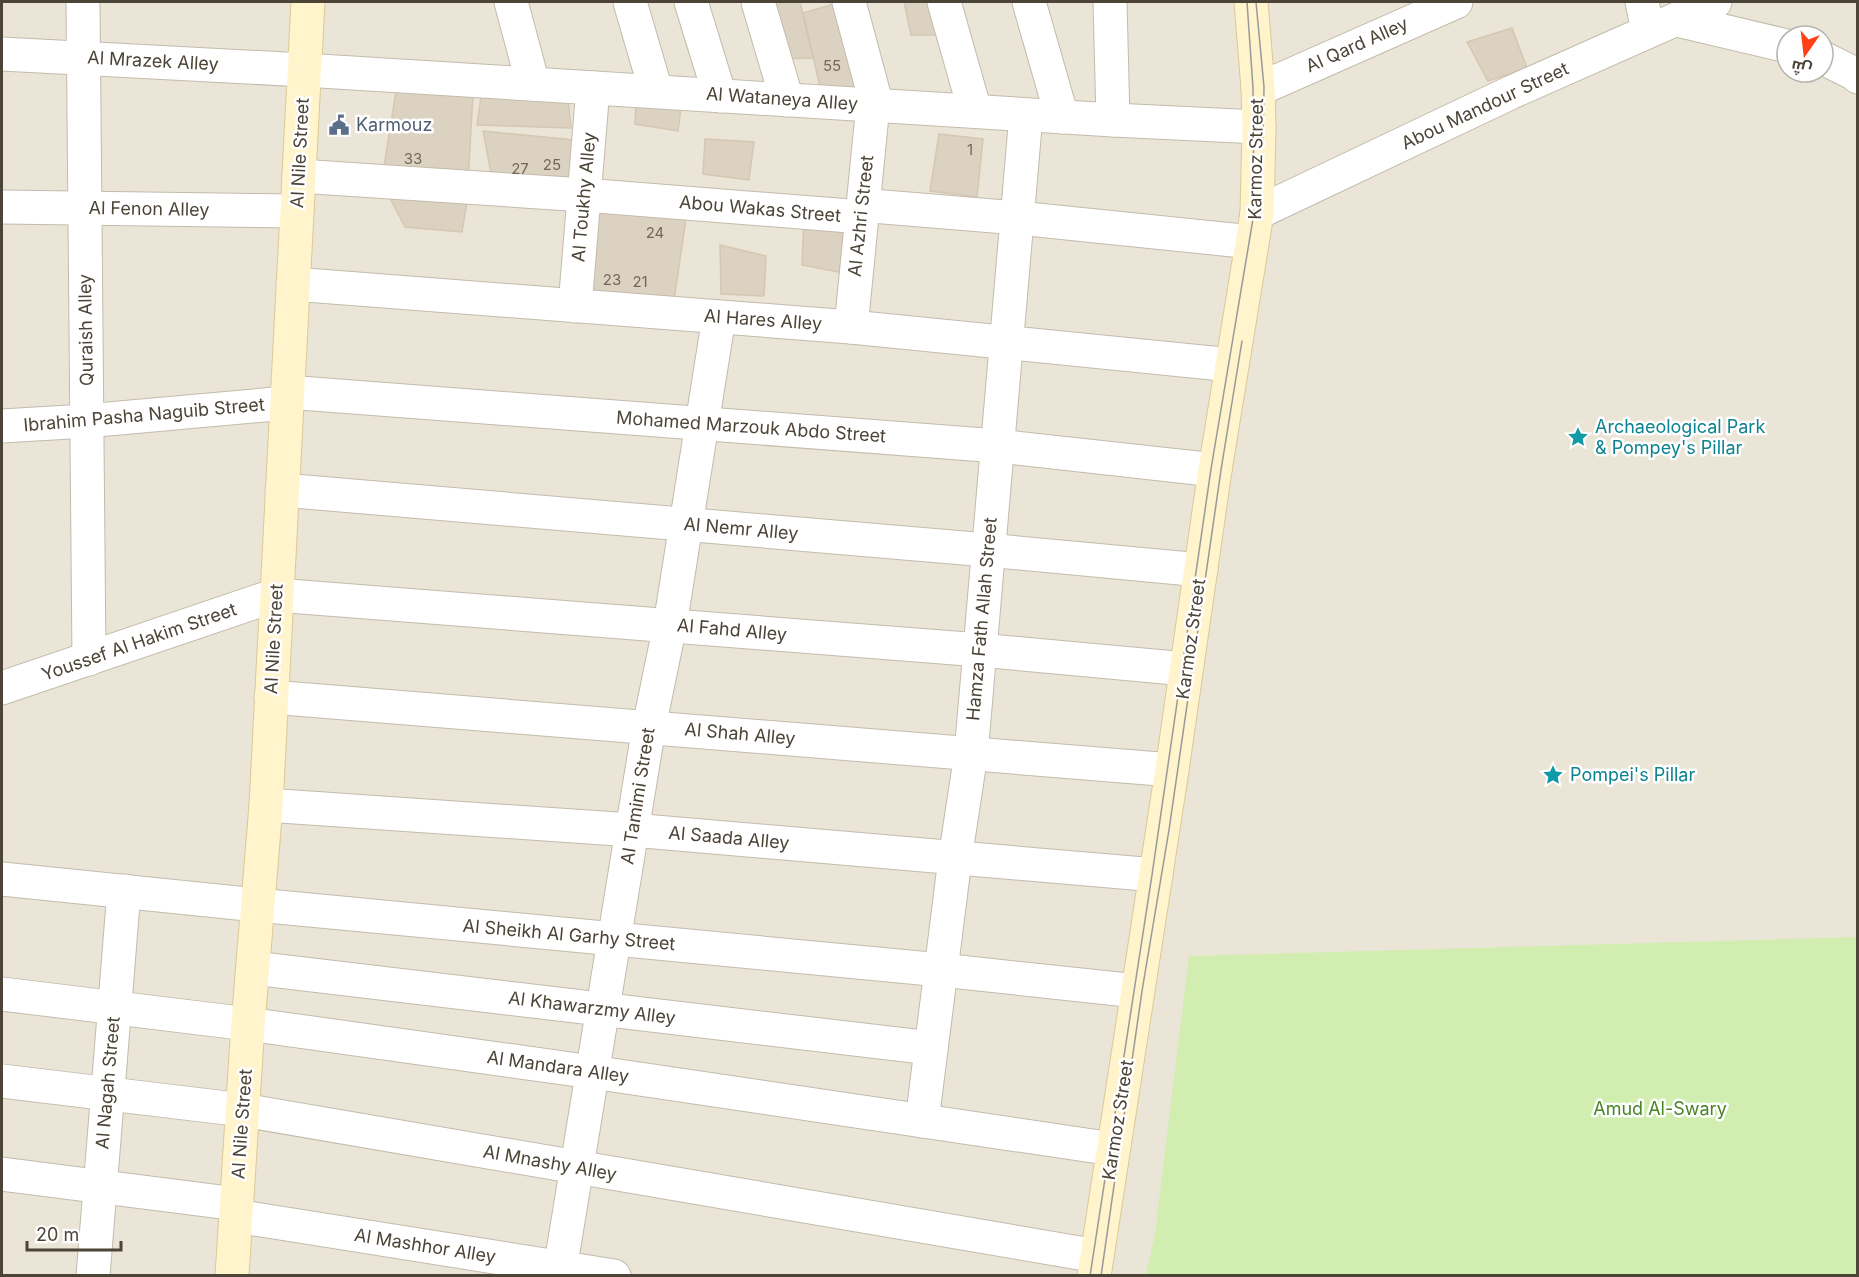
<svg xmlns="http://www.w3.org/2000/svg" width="1859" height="1277" font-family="Inter,Cairo,sans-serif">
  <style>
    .residential { fill: #ebe5d8; fill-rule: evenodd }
    .green { fill: #d1eeb0 }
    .building { fill: #dcd2c1; stroke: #d5c7b1; stroke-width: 1.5 }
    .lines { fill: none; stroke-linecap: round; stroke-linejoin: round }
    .street-casing { stroke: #c3bbac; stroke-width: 35 }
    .secondary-casing { stroke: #dac997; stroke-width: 35 }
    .street { stroke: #fff; stroke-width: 33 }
    .secondary { stroke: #fff4cc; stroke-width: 33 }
    .tram { stroke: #999; stroke-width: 1.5 }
    .labels { text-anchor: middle; stroke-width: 5; stroke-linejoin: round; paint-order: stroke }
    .number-label { font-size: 15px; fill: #70685a }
    .street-label { font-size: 18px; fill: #4c4437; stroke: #fff }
    .service-label { font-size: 18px; fill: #4e5e75; stroke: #fff; text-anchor: start }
    .culture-label { font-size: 18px; fill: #0d838f; stroke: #fff; text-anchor: start }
    .park-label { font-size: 18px; fill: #468424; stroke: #fff }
  </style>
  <rect width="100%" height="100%" fill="#f6f3ea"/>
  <!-- residential -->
  <path class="residential" d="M2,2H1857V1275H2ZM1787,36H1823V72H1787Z"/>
  <!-- green -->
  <path class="green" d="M1857,937V1275H1146L1155,1233L1189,956Z"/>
  <!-- building -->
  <g class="building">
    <path d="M764,2H800L813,58L780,59Z"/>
    <path d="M841,2L863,88L820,87L803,13Z"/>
    <path d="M904,2H936L943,35H911Z"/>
    <path d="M1512,28L1527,68L1488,81L1467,42Z"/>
    <path d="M397,85L473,94L468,182L383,173Z"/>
    <path d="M567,89L571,128L477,125L482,90Z"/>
    <path d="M636,98L682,100L678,131L635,124Z"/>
    <path d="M483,131L574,140L572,188L493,183Z"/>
    <path d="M939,134L983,139L977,197L930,191Z"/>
    <path d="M705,139L754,142L749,180L703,174Z"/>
    <path d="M469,190L462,232L405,227L387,192Z"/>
    <path d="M592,205L687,211L673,308L583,298Z"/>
    <path d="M804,218L849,221L839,272L802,265Z"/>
    <path d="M720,245L766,256L764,296L721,294Z"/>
  </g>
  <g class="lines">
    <!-- street casing -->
    <g class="street-casing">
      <g id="street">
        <path d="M83,2L89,659"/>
        <path d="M511,2L533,84"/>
        <path d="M630,2L656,91"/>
        <path d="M691,2L720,96"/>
        <path d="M758,2L787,100"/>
        <path d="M849,2L877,106"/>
        <path d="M944,2L975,111"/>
        <path d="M1029,2L1062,117"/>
        <path d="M1110,2L1113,120"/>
        <path d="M1642,2L1648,31"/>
        <path d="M1677,20L1787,46"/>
        <path d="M2,54L304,70L1113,120L1259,127"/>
        <path d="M1823,58L1855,74L1858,77"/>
        <path d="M1258,88L1264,87L1456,2"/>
        <path d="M299,176L584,195L850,216C860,216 862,206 872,206L1018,218L1252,242"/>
        <path d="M2,207L297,211"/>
        <path d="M1257,213L1512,92L1715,2"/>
        <path d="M293,284L851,327L1232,365"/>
        <path d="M575,306L593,88"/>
        <path d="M851,327L873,105"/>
        <path d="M287,392L998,446L1215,470"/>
        <path d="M2,426L86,421L286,403"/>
        <path d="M282,490L987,550L1201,570"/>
        <path d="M2,688L276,595L980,650L1186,669"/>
        <path d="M271,697L1172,770"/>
        <path d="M266,805L632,830L1156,875"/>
        <path d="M2,879L257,905L941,970L1137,991"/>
        <path d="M253,968L931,1048"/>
        <path d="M2,994L248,1024L592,1072L1113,1149"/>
        <path d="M2,1081L243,1110L1097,1256"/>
        <path d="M922,1121L955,859L971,754L1026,115"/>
        <path d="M2,1174L237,1204"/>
        <path d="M236,1216L614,1276"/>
        <path d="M93,1276L124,891"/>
        <path d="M559,1276L649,727L670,625L719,317"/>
      </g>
    </g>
    <!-- secondary casing -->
    <g class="secondary-casing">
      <g id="secondary">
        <path d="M232,1276L248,1024L266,805L308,2"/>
        <path d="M1094,1276L1172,770L1215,470L1257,213L1259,127L1258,88L1251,2"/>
      </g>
    </g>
    <!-- street -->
    <use href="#street" class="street"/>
    <!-- secondary -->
    <use href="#secondary" class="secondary"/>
    <!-- tram -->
    <g class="tram">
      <path d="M1256,2L1264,87L1263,139"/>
      <path d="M1090,1276L1152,875L1211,469L1254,213L1253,88L1247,2"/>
      <path d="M1101,1276L1142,991L1169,830L1221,470L1242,341"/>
    </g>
  </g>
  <!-- icons -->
  <defs>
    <g id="civic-bare" transform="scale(1.62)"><path d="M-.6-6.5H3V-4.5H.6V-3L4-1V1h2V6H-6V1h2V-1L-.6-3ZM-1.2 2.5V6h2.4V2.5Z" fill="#5c6f8a" stroke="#fff" stroke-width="2.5" paint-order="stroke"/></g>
    <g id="sight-bare" transform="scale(1.62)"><path d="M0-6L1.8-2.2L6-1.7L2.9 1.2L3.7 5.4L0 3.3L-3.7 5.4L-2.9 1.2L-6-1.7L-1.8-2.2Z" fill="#0f9aa8" stroke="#fff" stroke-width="2.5" paint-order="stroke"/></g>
  </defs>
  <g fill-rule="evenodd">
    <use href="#civic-bare" x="339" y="125"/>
    <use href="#sight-bare" x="1578" y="437"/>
    <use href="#sight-bare" x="1553" y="775"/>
  </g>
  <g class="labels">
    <!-- number labels -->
    <g class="number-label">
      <text x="832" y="71">55</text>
      <text x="970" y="155">1</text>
      <text x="413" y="164">33</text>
      <text x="552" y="170">25</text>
      <text x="520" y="174">27</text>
      <text x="655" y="238">24</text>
      <text x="612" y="285">23</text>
      <text x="640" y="287">21</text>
    </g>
    <!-- street labels -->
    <g class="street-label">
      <text transform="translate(1357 45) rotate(-24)" y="6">Al Qard Alley</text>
      <text transform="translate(153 61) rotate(3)" y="6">Al Mrazek Alley</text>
      <text transform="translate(782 99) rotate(4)" y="6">Al Wataneya Alley</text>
      <text transform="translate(1485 106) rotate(-25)" y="6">Abou Mandour Street</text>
      <text transform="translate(300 153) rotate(-87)" y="6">Al Nile Street</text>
      <text transform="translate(1256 159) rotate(-89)" y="6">Karmoz Street</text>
      <text transform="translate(584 197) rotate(-85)" y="6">Al Toukhy Alley</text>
      <text transform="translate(149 209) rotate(1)" y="6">Al Fenon Alley</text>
      <text transform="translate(760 209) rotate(5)" y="6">Abou Wakas Street</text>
      <text transform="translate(861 216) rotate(-84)" y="6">Al Azhri Street</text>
      <text transform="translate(763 320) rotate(4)" y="6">Al Hares Alley</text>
      <text transform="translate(86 330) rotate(-91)" y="6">Quraish Alley</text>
      <text transform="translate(144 415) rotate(-5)" y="6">Ibrahim Pasha Naguib Street</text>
      <text transform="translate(751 427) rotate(4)" y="6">Mohamed Marzouk Abdo Street</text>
      <text transform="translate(741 529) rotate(5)" y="6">Al Nemr Alley</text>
      <text transform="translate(982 619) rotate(-85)" y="6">Hamza Fath Allah Street</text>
      <text transform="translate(732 630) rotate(5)" y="6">Al Fahd Alley</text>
      <text transform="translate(274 639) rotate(-87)" y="6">Al Nile Street</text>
      <text transform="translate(1191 639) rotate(-82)" y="6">Karmoz Street</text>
      <text transform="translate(139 642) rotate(-19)" y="6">Youssef Al Hakim Street</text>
      <text transform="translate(740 734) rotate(5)" y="6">Al Shah Alley</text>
      <text transform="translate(638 796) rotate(-81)" y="6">Al Tamimi Street</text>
      <text transform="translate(729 838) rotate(5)" y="6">Al Saada Alley</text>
      <text transform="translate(569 935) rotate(5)" y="6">Al Sheikh Al Garhy Street</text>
      <text transform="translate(592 1008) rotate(7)" y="6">Al Khawarzmy Alley</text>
      <text transform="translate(558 1067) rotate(8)" y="6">Al Mandara Alley</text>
      <text transform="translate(108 1083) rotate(-85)" y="6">Al Nagah Street</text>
      <text transform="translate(1118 1120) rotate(-81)" y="6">Karmoz Street</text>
      <text transform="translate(242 1124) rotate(-86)" y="6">Al Nile Street</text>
      <text transform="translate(550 1163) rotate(10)" y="6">Al Mnashy Alley</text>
      <text transform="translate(425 1246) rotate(9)" y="6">Al Mashhor Alley</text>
    </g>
    <!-- service labels -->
    <g class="service-label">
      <text x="356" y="131">Karmouz</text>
    </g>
    <!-- culture labels -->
    <g class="culture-label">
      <text x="1595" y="433">Archaeological Park<tspan x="1595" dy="21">&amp; Pompey's Pillar</tspan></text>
      <text x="1570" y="781">Pompei's Pillar</text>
    </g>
    <!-- park labels -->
    <g class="park-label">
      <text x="1660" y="1115">Amud Al-Swary</text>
    </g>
  </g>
  <!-- border -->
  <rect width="1859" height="1277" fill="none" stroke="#4c4437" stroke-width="6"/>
  <!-- north arrow -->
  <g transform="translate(1805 54) rotate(194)"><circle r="28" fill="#ffffff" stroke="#b7b4af" stroke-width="1.5"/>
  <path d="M0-4.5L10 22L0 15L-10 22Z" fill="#ff4019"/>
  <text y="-9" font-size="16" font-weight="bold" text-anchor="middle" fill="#4c4437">ش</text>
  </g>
  <!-- scale -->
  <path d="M27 1241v9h94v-9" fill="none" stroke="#4c4437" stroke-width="3"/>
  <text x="36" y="1241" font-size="18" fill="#4c4437" stroke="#ffffff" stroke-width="4.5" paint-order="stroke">20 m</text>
</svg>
